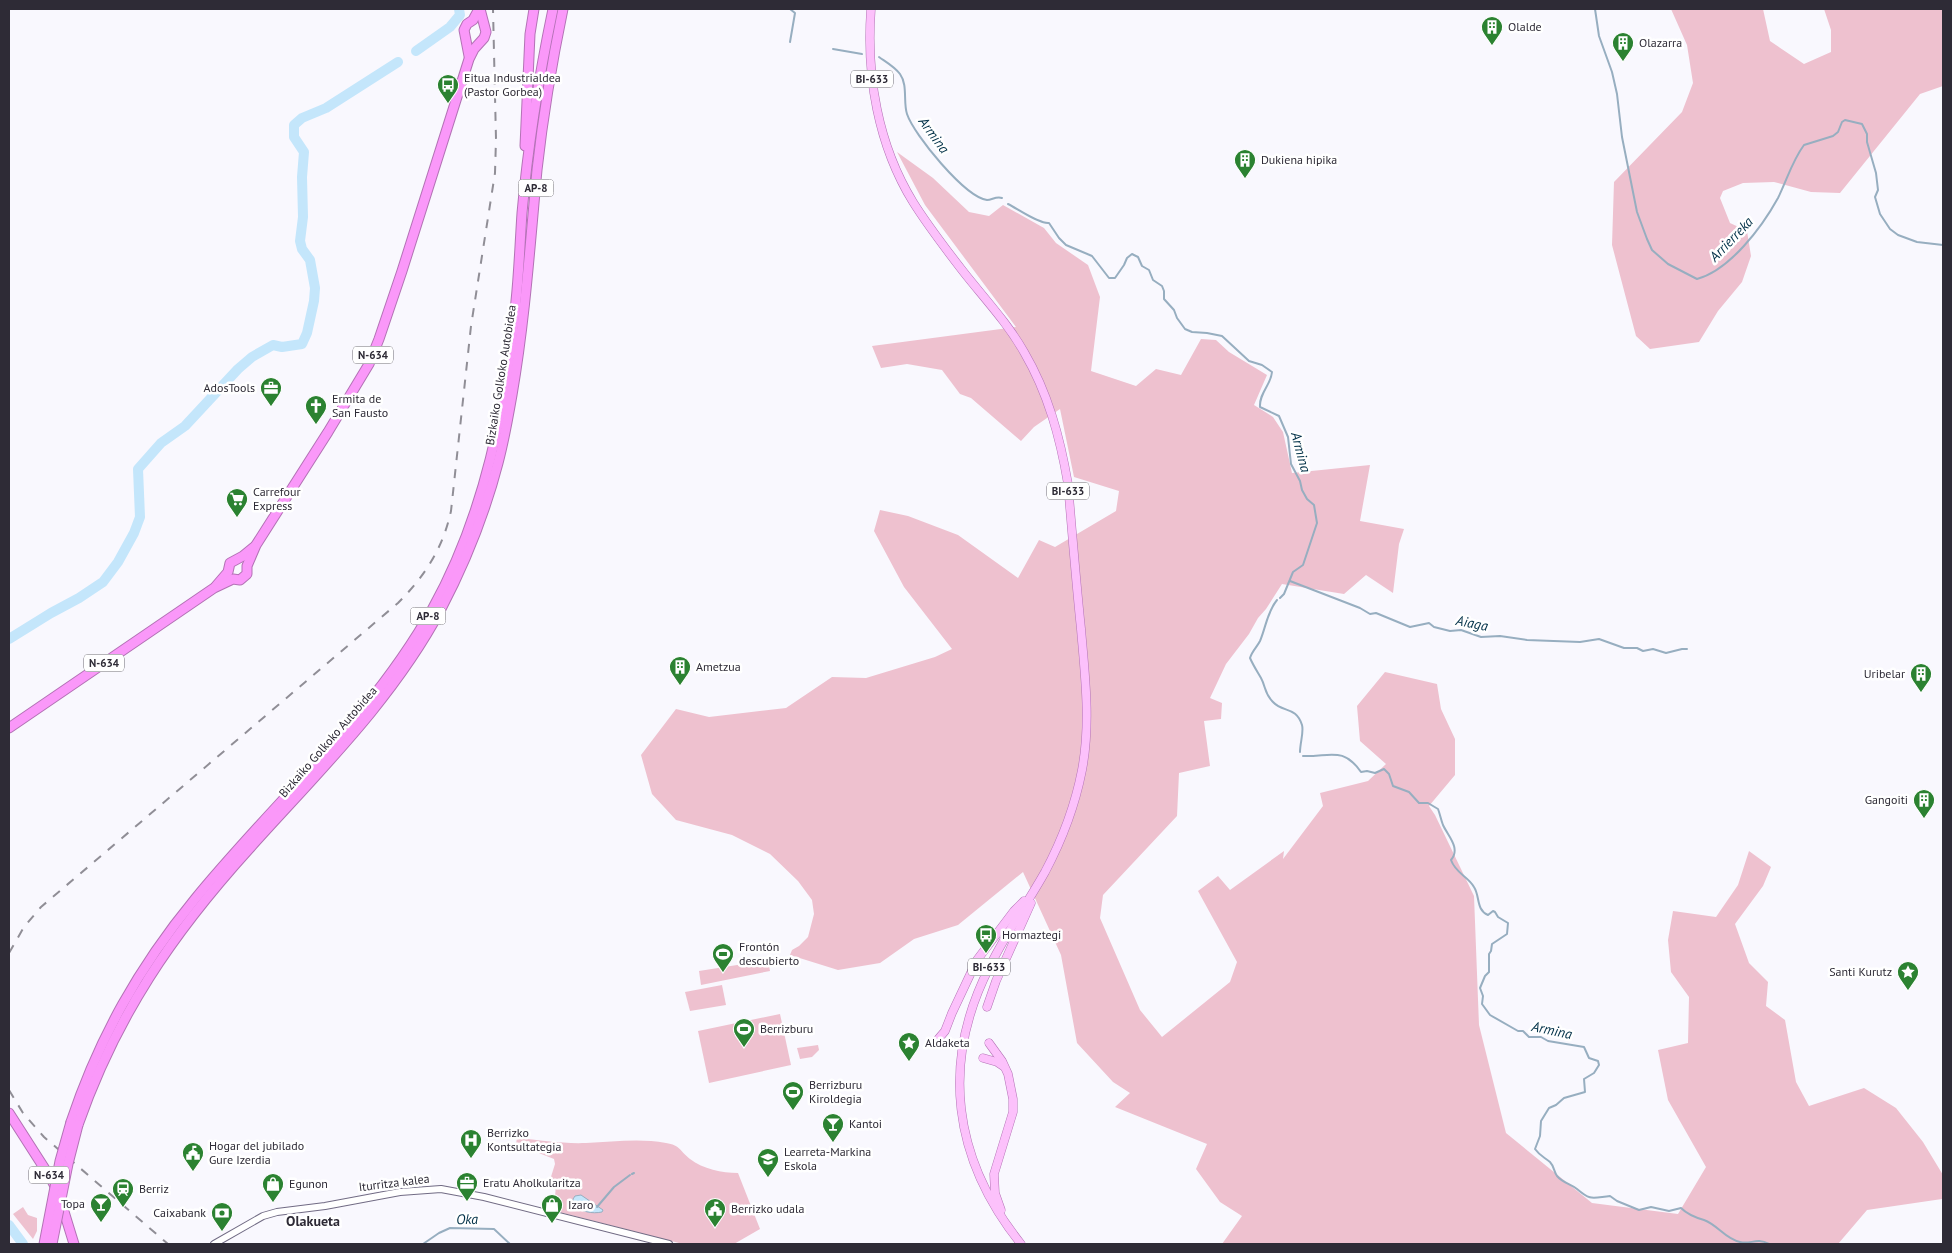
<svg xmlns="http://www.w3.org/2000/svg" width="1952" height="1253" font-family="'PT Sans',sans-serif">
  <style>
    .green { fill: #eec1cf }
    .water { fill: #c4e6fb; stroke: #97aec0 }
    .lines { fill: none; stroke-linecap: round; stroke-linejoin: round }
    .stream { stroke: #97aec0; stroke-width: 2 }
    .river { stroke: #c4e6fb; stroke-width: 10 }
    .minor-casing { stroke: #716b84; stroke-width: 8 }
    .major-casing { stroke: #b372b5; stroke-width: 9 }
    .highway-casing { stroke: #b372b5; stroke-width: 11 }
    .minor { stroke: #fff; stroke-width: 6 }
    .major { stroke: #fcc1fb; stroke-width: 8 }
    .highway { stroke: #fa98f9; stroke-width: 9 }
    .rail { stroke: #908e96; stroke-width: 2; stroke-dasharray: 9 9; stroke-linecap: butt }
    .highway-bridge-casing { stroke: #b372b5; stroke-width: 11; stroke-linecap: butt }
    .highway-bridge { stroke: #fa98f9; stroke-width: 9 }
    .labels { text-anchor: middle; stroke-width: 5; stroke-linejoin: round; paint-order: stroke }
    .shield { fill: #fff; stroke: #6d6b72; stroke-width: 1 }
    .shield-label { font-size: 11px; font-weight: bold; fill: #2e2b36 }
    .poi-label { font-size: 12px; fill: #2e2b36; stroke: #fff; text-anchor: start }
    .street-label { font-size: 12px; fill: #2e2b36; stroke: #fff }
    .water-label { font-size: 14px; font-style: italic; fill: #003047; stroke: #fff }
    .neighbourhood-label { font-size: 14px; font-weight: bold; fill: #2e2b36; stroke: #fff }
  </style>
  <rect width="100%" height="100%" fill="#f9f8fe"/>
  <!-- green -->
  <g class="green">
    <path d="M1671,9H1763L1770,41L1804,64L1831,52V30L1824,9H1943V86L1920,94L1840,193L1811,192L1774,182L1743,183L1723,191L1720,198L1730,223L1747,231L1751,256L1742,282L1718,311L1699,342L1650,349L1636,336L1612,245L1614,182L1682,112L1693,83L1687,45Z"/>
    <path d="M897,152L933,178L969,212L989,216L1003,205L1044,228L1056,243L1088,265L1100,297L1091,371L1136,386L1156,369L1181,375L1201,339L1216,340L1229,352L1267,375L1254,405L1273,417L1283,432L1292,473L1370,465L1360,521L1404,529L1399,544L1393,593L1366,575L1344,594L1282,584L1266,609L1258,618L1249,634L1226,664L1210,698L1222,703L1221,719L1204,721L1210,766L1179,773L1177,816L1103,895L1100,918L1140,1010L1162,1037L1230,982L1237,962L1198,891L1218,876L1230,890L1284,851L1283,859L1323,806L1320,793L1368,781L1386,764L1360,741L1357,706L1385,672L1437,684L1441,709L1455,739V775L1429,806L1435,815L1474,896L1479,1025L1506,1133L1592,1203L1678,1214L1706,1167L1668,1100L1658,1050L1688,1043L1689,997L1671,972L1668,940L1673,911L1716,917L1738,885L1749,851L1771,867L1763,886L1735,924L1749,963L1768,982L1766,1006L1785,1020L1796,1082L1809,1106L1864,1088L1896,1108L1923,1142L1943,1175L1942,1199L1867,1210L1838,1244H1222L1242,1216L1220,1202L1196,1169L1207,1144L1115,1107L1130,1093L1113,1082L1077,1043L1061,955L1023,872L958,925L914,939L880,963L838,970L790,955L792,950L799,946L808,937L814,914L812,900L798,881L770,854L732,835L676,820L652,794L641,755L676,709L709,717L786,708L832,677L866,678L935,657L952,649L904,587L874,531L880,510L908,516L958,535L1018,578L1039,540L1055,547L1116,511L1119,491L1074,477L1060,409L1034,427L1021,441L971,398L960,394L942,370L907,364L881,368L872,346L1016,327L925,205Z"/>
    <path d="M768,960L770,971L701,985L699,971Z"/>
    <path d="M722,985L726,1005L690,1011L685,992Z"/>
    <path d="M780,1014L791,1065L709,1083L698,1031Z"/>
    <path d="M818,1045L819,1050L812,1057L800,1059L797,1048Z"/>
    <path d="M517,1138C540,1140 563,1144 586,1143C613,1142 639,1138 666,1143C680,1145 680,1151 690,1159C703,1169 722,1173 738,1173L760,1229L734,1244H683L555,1211C550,1197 562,1191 550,1180L555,1164L554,1159L516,1144Z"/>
    <path d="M23,1207L28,1215L37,1218V1231L33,1239L13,1214Z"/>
  </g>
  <!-- water -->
  <path class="water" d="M581,1195L603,1210L602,1212C592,1214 582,1212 573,1205V1199L575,1196Z"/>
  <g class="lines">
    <!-- stream -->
    <g class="stream">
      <path d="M1595,9L1599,36L1612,72L1617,94L1622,137L1637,212L1647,239L1652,250L1668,264L1697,279C1730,270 1762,227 1778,198C1787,180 1792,161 1804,145L1833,136L1838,132L1842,122L1845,120L1862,124L1867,134V142L1876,173L1878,190L1875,197L1880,214L1890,229L1898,235L1917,242L1943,245"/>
      <path d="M790,42L795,13L790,9"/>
      <path d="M833,49L862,54"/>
      <path d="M879,57C886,62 895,67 900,74C908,85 903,102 907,114C914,135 965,197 987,200C992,200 996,196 1002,198"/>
      <path d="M1008,204C1018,209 1039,224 1049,223L1059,238L1066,245L1092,256L1109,278H1115L1124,265L1127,258L1132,254L1138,257L1142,266L1149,270L1153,280L1162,286L1164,291V299L1174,310L1177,318L1185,329L1192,332L1207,333L1222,336L1249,361L1262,365L1272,372C1271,385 1259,393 1260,407L1279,416L1288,437L1291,464L1300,481L1302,490L1307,499L1314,505L1317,523L1303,565L1293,572L1284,594L1280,598"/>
      <path d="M1290,581L1360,608L1370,614L1376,613L1410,627L1429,623L1434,627L1450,631L1461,630L1481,637L1500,636L1527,640L1580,642L1599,639L1624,648H1637L1643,651L1653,649L1666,653L1682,649H1687"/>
      <path d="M1277,600C1267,612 1266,627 1260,641C1257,647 1252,651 1250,658C1253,665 1257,671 1261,678C1266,687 1264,693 1273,702C1283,713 1296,706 1302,725C1304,732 1300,743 1300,752"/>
      <path d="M1303,756C1330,757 1343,746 1361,772L1367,771L1375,773L1384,769L1389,774L1393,786L1409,792L1419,803H1428L1438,809C1440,814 1441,820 1443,825C1448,836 1461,848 1451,860C1456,874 1468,876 1474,887C1480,896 1476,910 1488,915L1493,911L1495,912L1498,917L1508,923L1507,934L1492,944L1491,951L1489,954V972L1485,976L1480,988L1483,996L1482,1004L1490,1015L1518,1031H1523L1529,1037H1541L1548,1041L1584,1047L1589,1058L1598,1061L1599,1065L1594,1073L1584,1079L1585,1092L1564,1098L1556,1105L1549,1108L1541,1121L1540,1136L1535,1149C1540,1156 1544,1157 1550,1162C1554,1166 1554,1172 1557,1176C1563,1183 1571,1184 1577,1189C1591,1201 1592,1198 1610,1196L1617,1201L1639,1210L1651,1207L1669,1211L1681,1208C1687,1214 1697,1218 1704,1220C1718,1225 1725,1239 1740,1242C1751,1245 1756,1237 1769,1244"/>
      <path d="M632,1174L634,1173"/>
      <path d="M597,1207L614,1187L630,1175"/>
      <path d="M423,1244L439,1233L450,1228L494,1229L510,1244"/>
    </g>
    <!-- river -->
    <g class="river">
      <path d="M416,51L450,27L460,15L459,9"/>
      <path d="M9,639L51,613L79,598L103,582L118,562L134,533L140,517L138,469L161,443L185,426L238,369L252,357L273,345L282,347L302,344L307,333L314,301L315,288L310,260L302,249L300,241L303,217L302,177L304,152L294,137V125L302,118L326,108L398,62"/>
      <path d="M9,1225L23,1244"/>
    </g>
    <!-- minor casing -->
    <g class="minor-casing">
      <path id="minor" d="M214,1244L263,1216L277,1212L325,1206L400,1192L441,1189L484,1197L669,1244"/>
    </g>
    <!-- major casing -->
    <g class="major-casing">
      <g id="major">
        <path d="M871,9C866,76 878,145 913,202C928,226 945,248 962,270C983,297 1007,322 1024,352C1048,393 1060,437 1068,484C1072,532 1076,581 1081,629C1085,676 1091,723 1082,770C1075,806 1062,840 1045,872C1027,904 1006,933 990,966C940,1063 953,1159 1021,1244"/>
        <path d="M987,1007L996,981L1031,903"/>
        <path d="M989,1043L1002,1061L1008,1074L1013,1099V1112L994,1174L995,1193L1001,1210"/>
        <path d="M934,1044L945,1031L952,1013L977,960L1014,911L1024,901"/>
        <path d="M983,1058L997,1062L1003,1066"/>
      </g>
    </g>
    <!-- highway casing -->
    <g class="highway-casing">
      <g id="highway">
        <path d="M469,56L464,30L467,24L473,20L479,9"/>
        <path d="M525,146L530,34L534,9"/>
        <path d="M216,586L228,572L230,563L243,556L254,547"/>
        <path d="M9,728L214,588L233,579L240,580L247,574V566L256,545L328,432L369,364L379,339L402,271L469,59L474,49L484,38L486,32L480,9"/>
        <path d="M9,1113L50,1177L58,1192L74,1244"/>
        <path d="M71,1122C99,1038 139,967 195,899C274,802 371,719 433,608C485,514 506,407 516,301C519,272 520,243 522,213C528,145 539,76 553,9"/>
        <path d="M78,1125C116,1016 172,934 249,849C317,773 392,701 441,609C465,563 485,513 498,463C504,441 508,418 512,395C525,320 530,245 537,170C543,116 552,62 563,9"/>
      </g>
    </g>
    <!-- minor -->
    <use href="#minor" class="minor"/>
    <!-- major -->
    <use href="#major" class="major"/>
    <!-- highway -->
    <use href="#highway" class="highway"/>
    <!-- rail -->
    <g class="rail">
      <path d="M9,953L24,927L41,907L398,603C425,576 443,548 451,511L471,326L495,173L496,139L493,9"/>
      <path d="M9,1090L23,1113L44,1137L168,1244"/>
    </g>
    <!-- highway-bridge casing -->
    <g class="highway-bridge-casing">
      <g id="highway-bridge">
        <path d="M44,1244L60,1161L71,1122"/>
        <path d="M52,1244L68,1164L78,1125"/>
      </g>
    </g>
    <!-- highway-bridge -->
    <use href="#highway-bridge" class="highway-bridge"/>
  </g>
  <!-- icons -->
  <defs>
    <g id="building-pin" transform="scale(1.125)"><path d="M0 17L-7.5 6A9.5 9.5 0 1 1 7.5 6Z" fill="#2b8231" stroke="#fff"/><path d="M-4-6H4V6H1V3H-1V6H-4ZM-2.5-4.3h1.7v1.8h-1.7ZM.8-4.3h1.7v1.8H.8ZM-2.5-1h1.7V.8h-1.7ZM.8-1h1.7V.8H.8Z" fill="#fff"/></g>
    <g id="bus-pin" transform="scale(1.125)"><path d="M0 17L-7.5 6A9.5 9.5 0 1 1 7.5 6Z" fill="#2b8231" stroke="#fff"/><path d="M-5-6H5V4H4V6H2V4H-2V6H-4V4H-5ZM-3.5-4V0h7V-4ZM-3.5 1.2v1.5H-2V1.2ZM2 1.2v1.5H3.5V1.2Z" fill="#fff"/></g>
    <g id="office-pin" transform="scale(1.125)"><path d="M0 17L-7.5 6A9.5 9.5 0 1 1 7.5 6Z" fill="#2b8231" stroke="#fff"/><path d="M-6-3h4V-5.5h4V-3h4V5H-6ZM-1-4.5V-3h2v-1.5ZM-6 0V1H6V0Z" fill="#fff"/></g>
    <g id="church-pin" transform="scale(1.125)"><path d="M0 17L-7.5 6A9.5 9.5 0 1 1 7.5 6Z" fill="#2b8231" stroke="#fff"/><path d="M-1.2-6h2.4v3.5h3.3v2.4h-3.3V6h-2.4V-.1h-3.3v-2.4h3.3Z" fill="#fff"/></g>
    <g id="supermarket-pin" transform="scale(1.125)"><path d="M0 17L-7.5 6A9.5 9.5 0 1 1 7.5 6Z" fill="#2b8231" stroke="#fff"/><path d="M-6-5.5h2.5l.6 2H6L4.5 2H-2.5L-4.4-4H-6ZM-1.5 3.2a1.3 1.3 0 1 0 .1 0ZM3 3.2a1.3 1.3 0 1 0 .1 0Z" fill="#fff"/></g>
    <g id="stadium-pin" transform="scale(1.125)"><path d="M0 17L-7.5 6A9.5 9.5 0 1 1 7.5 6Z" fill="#2b8231" stroke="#fff"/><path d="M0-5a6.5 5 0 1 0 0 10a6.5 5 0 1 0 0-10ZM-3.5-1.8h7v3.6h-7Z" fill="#fff"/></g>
    <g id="sight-pin" transform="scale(1.125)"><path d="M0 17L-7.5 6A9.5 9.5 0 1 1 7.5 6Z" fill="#2b8231" stroke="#fff"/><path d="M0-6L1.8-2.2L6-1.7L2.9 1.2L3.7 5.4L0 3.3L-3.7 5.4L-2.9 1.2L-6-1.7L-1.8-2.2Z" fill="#fff"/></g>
    <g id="bar-pin" transform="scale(1.125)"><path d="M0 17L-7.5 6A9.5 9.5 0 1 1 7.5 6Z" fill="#2b8231" stroke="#fff"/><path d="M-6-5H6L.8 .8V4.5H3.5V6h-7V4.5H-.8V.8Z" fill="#fff"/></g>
    <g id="hospital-pin" transform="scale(1.125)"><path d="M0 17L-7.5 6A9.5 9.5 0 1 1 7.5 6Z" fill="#2b8231" stroke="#fff"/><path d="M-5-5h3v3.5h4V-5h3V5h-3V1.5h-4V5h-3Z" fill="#fff"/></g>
    <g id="civic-pin" transform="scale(1.125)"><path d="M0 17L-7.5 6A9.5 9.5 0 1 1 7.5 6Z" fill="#2b8231" stroke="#fff"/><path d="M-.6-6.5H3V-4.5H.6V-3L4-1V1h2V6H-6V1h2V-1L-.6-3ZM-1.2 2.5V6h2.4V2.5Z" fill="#fff"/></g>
    <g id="school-pin" transform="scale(1.125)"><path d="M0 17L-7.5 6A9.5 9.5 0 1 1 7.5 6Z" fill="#2b8231" stroke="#fff"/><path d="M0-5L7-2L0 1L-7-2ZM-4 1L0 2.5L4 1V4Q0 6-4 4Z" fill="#fff"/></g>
    <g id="shop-pin" transform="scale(1.125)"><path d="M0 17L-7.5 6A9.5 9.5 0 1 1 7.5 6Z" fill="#2b8231" stroke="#fff"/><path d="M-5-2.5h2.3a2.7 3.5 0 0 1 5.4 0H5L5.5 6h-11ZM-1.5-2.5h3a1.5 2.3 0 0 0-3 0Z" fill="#fff"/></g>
    <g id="station-pin" transform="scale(1.125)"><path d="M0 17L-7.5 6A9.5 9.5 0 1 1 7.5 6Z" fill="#2b8231" stroke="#fff"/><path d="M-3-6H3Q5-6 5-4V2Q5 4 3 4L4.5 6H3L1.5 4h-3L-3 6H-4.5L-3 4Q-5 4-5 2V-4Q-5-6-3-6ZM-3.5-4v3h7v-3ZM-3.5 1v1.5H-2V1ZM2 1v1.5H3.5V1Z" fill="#fff"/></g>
    <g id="bank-pin" transform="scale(1.125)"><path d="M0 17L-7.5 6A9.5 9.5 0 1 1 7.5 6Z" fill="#2b8231" stroke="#fff"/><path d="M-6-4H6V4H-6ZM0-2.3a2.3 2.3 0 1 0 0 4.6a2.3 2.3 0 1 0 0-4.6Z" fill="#fff"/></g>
  </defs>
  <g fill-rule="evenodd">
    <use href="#building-pin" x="1492" y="27"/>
    <use href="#building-pin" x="1623" y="43"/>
    <use href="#bus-pin" x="448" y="85"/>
    <use href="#building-pin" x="1245" y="160"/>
    <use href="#office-pin" x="271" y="388"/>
    <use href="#church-pin" x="316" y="406"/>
    <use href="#supermarket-pin" x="237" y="499"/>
    <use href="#building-pin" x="680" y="667"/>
    <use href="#building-pin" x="1921" y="674"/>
    <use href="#building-pin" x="1924" y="800"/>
    <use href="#bus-pin" x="986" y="935"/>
    <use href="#stadium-pin" x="723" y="954"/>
    <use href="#sight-pin" x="1908" y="972"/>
    <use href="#stadium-pin" x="744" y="1029"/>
    <use href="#sight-pin" x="909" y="1043"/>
    <use href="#stadium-pin" x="793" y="1092"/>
    <use href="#bar-pin" x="833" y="1124"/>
    <use href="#hospital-pin" x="471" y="1140"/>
    <use href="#civic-pin" x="193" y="1153"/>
    <use href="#school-pin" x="768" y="1159"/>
    <use href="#office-pin" x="467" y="1183"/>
    <use href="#shop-pin" x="273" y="1184"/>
    <use href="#station-pin" x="123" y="1189"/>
    <use href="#bar-pin" x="101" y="1204"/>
    <use href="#shop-pin" x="552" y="1205"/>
    <use href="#civic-pin" x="715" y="1209"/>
    <use href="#bank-pin" x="222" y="1213"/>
  </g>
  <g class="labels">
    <!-- shield labels -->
    <g class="shield">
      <rect x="851" y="70.5" width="42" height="17" rx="4"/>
      <rect x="518.5" y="179.5" width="35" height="17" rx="4"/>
      <rect x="353" y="346.5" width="40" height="17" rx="4"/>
      <rect x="1047" y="482.5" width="42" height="17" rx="4"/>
      <rect x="410.5" y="607.5" width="35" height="17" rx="4"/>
      <rect x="84" y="654.5" width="40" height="17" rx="4"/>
      <rect x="968" y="958.5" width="42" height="17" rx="4"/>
      <rect x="29" y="1166.5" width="40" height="17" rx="4"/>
    </g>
    <g class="shield-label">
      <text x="872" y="83">BI-633</text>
      <text x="536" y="192">AP-8</text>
      <text x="373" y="359">N-634</text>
      <text x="1068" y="495">BI-633</text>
      <text x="428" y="620">AP-8</text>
      <text x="104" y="667">N-634</text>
      <text x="989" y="971">BI-633</text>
      <text x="49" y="1179">N-634</text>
    </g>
    <!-- poi labels -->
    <g class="poi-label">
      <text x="1508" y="31">Olalde</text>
      <text x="1639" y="47">Olazarra</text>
      <text x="464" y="82">Eitua Industrialdea<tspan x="464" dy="14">(Pastor Gorbea)</tspan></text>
      <text x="1261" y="164">Dukiena hipika</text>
      <text x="255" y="392" text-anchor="end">AdosTools</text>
      <text x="332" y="403">Ermita de<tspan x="332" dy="14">San Fausto</tspan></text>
      <text x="253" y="496">Carrefour<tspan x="253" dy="14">Express</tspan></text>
      <text x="696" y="671">Ametzua</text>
      <text x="1905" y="678" text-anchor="end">Uribelar</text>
      <text x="1908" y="804" text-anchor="end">Gangoiti</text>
      <text x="1002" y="939">Hormaztegi</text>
      <text x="739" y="951">Frontón<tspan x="739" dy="14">descubierto</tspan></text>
      <text x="1892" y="976" text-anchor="end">Santi Kurutz</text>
      <text x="760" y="1033">Berrizburu</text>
      <text x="925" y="1047">Aldaketa</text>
      <text x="809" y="1089">Berrizburu<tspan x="809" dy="14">Kiroldegia</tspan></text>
      <text x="849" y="1128">Kantoi</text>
      <text x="487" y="1137">Berrizko<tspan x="487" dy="14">Kontsultategia</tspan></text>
      <text x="209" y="1150">Hogar del jubilado<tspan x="209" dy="14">Gure Izerdia</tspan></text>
      <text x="784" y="1156">Learreta-Markina<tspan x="784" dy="14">Eskola</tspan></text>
      <text x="483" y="1187">Eratu Aholkularitza</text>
      <text x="289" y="1188">Egunon</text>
      <text x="139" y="1193">Berriz</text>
      <text x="85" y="1208" text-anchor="end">Topa</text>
      <text x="568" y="1209">Izaro</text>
      <text x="731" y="1213">Berrizko udala</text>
      <text x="206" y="1217" text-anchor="end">Caixabank</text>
    </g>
    <!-- street labels -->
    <g class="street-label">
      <text transform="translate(501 375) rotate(-81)" y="4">Bizkaiko Golkoko Autobidea</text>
      <text transform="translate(328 742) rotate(-49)" y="4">Bizkaiko Golkoko Autobidea</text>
      <text transform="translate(394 1183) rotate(-7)" y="4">Iturritza kalea</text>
    </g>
    <!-- water labels -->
    <g class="water-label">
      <text transform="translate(934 135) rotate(54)" y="5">Armina</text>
      <text transform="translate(1731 239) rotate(-46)" y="5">Arrierreka</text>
      <text transform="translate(1301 452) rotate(75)" y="5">Armina</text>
      <text transform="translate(1472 623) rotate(11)" y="5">Aiaga</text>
      <text transform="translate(1552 1030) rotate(12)" y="5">Armina</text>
      <text transform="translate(467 1219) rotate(-1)" y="5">Oka</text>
    </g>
    <!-- neighbourhood labels -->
    <g class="neighbourhood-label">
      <text x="313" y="1226">Olakueta</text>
    </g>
  </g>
  <!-- border -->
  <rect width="1952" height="1253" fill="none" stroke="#2e2b36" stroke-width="20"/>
</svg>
